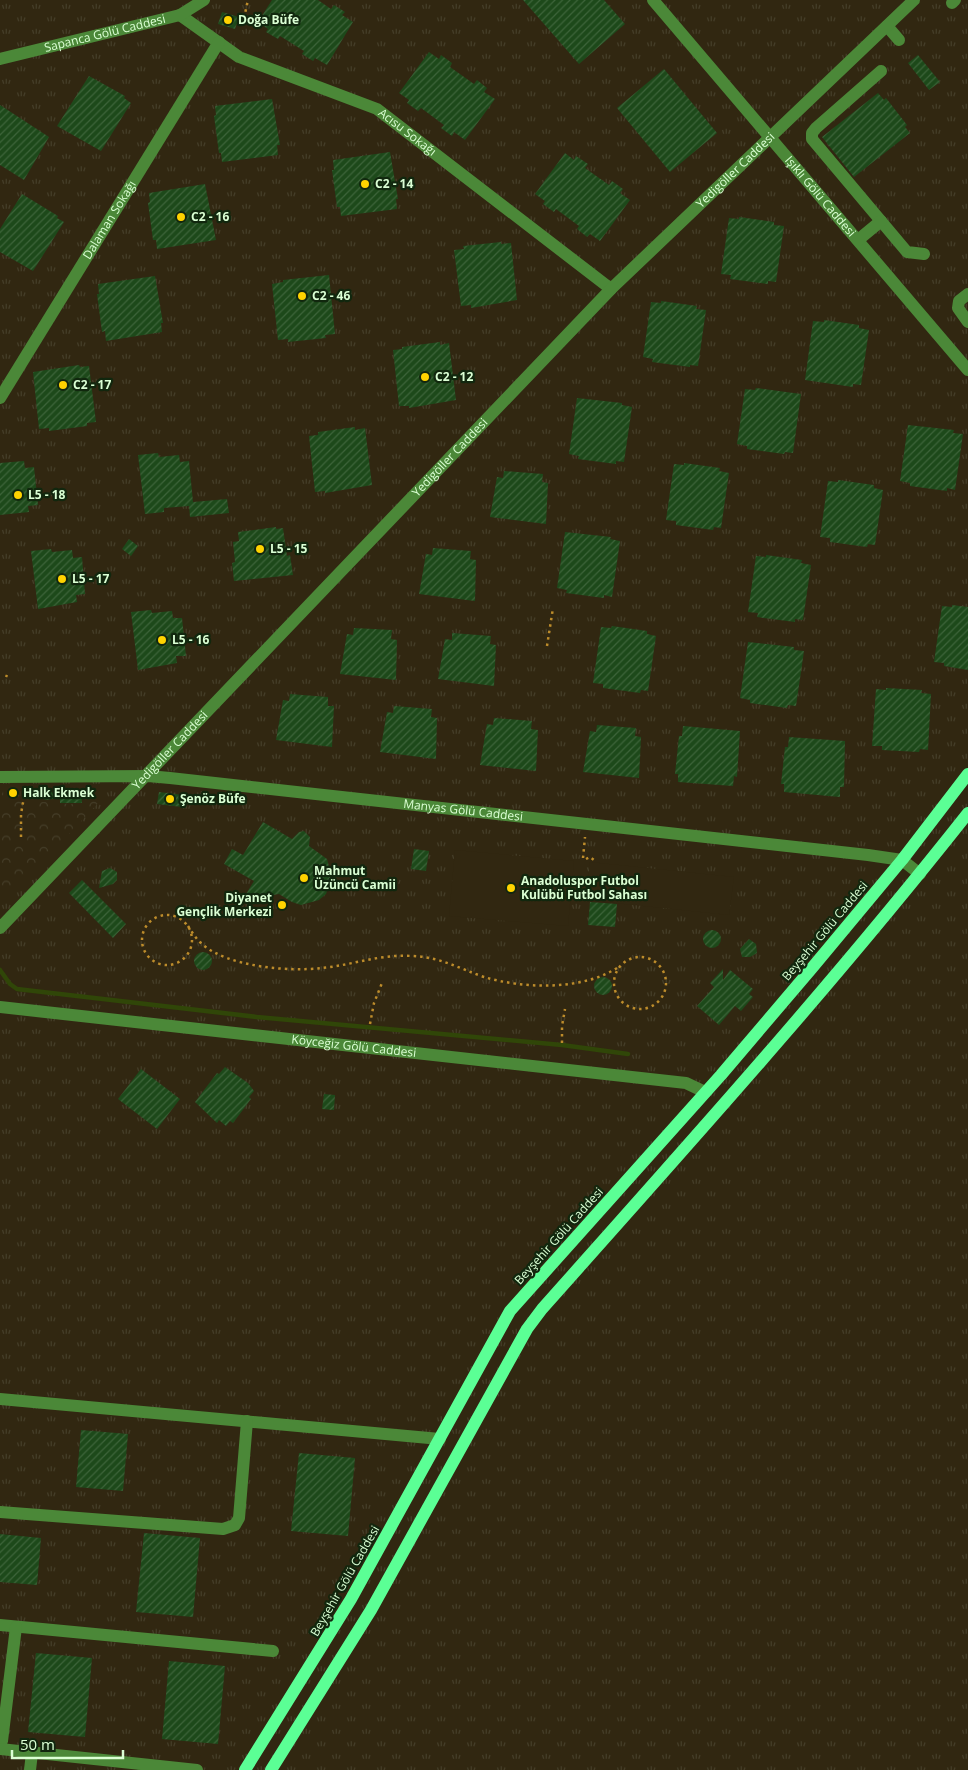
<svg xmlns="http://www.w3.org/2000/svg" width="968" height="1770" font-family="'Open Sans',sans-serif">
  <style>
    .grass { fill: url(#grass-tufts) }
    .forest { fill: url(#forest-crowns) }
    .pitch { fill: #312711 }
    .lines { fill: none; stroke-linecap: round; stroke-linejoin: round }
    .stream { stroke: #304608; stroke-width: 4.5 }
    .building { fill: url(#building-hatch) }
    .path { stroke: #bd8c2b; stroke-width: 2.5; stroke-dasharray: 2.5 4; stroke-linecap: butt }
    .minor { stroke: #4b8838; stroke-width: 12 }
    .major { stroke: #5bff95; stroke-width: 12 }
    .poi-dot { fill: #ffd300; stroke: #11270e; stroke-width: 2 }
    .labels { text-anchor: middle; stroke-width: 4.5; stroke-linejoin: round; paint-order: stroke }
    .poi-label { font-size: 12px; font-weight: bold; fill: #dbffd4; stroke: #11270e; text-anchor: start }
    .street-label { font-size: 12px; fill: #dbffd4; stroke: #11270e }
  </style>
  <defs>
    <pattern id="grass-tufts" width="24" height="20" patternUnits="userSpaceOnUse" patternTransform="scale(1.25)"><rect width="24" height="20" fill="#312711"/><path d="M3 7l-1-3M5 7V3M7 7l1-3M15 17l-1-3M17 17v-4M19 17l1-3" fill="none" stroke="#443d28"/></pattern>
    <pattern id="forest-crowns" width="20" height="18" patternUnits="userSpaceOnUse" patternTransform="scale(1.25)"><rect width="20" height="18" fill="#312711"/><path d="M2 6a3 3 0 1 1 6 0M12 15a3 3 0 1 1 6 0" fill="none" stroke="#443d28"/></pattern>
    <pattern id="building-hatch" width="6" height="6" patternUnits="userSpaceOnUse" patternTransform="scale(1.25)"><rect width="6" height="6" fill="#1d491a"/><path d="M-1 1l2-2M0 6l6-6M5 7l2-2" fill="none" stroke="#3d643a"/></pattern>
  </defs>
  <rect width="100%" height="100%" fill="#11270e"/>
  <!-- grass -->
  <rect class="grass" x="0" y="0" width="968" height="1770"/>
  <!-- forest -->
  <path class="forest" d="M21,790H38V802H55V790H58L59,804H83V791L99,792L102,799L1,906L0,878L9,877L8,870H0V791H3L4,800L21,799Z"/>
  <!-- pitch -->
  <g class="pitch">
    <path d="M455,850L574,861L568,926L449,916Z"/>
    <path d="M590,862L734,877L729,915L586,900Z"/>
  </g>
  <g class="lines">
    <!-- stream -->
    <path class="stream" d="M0,970L10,984L17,989L257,1017L562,1045L628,1054"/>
  </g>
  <!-- building -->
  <g class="building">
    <path d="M272,0H318L331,9L334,5L345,12L342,15L353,22L327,65L315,58L313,61L302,54L304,51L280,36L278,39L266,32L268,29L258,22Z"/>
    <path d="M523,0H604L625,24L579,64Z"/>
    <path d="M222,12L239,17L235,29L218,24Z"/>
    <path d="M429,52L439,59L441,55L452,63L450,67L474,84L477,80L487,88L484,92L495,99L465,140L454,132L452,136L441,128L444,125L421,108L418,111L407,103L409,100L399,93Z"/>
    <path d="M918,55L940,82L929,90L908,63Z"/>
    <path d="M664,69L717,133L670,172L617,108Z"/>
    <path d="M89,76L125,96L124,98L131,103L101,151L57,126Z"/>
    <path d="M878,93L884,100L886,98L907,125L905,127L910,133L854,177L822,137Z"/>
    <path d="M272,99L280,145H277L278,155L222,162L221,153H219L214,116L216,115L215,106Z"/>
    <path d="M0,105L49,137L24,180L0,165Z"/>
    <path d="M390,152L398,199H396L397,209L341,216L340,207H337L332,170H334L333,160Z"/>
    <path d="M565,153L574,160L576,156L588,164L585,168L609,185L612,181L623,189L620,193L630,200L600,241L590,234L587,237L577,229L579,226L556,209L554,212L543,204L545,201L535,194Z"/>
    <path d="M205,184L216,240L157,249L156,240H153L148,203L150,202L149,193Z"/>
    <path d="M22,194L58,216L57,218L64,222L33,271L0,252V229Z"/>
    <path d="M739,217L774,222V225L784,226L776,282L768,281V284L730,279L731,275L721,274L729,218L739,219Z"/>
    <path d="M501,242V244L511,243L517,300L471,308V305L461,306L454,250L464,249L463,246Z"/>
    <path d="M329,275L335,334L325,335L326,338L288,342V339L278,340L272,284L283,282V280Z"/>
    <path d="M155,276L163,323H161L162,332L106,341L105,331L102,332L97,294H99L98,284Z"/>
    <path d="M661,301L697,306L696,309L706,310L698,366L690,365V367L652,362L653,359L643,357L651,302L661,303Z"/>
    <path d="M824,320L859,325V328L869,330L861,385L853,384V387L805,380L813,321L824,322Z"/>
    <path d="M440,342V345L449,343L456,400L409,408V406H399L393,350L402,349V347Z"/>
    <path d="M79,365L80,367L89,366L96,422L87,423V426L49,431V428L39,429L33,372Z"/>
    <path d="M756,388L801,394L793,453L785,452L784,454L747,449V446L737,444L745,389L755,390Z"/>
    <path d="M577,398L622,403V405L632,407L624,462L616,461V464L578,459L579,456L569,454Z"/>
    <path d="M908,425L954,430L953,433L963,434L955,490L947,488V491L910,486V483L900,481Z"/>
    <path d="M355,427V430L365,428L372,485L325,493V491L315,492L309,436L318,435V432Z"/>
    <path d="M158,453L159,457L179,455L180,462L189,461L193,502L227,499L229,513L190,517L189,506L164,508V512L145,514L138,455Z"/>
    <path d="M24,461L25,468L34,467L38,505L28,506L29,512L0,515V463Z"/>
    <path d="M684,463L720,468L719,471L729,473L721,528L714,527L713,530L676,525V521L666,520L674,464L684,465Z"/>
    <path d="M504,471L543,474L542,482L548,483L546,524L490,517L497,477L503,478Z"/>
    <path d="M838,480L874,485V488L883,490L875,545L868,544L867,547L830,542V538L820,537L828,481L838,482Z"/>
    <path d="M276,527V529L283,528L287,556L290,555L293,575L234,581L232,563L235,562L233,542L239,541L238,532Z"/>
    <path d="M565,532L611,537L610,539L620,541L612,597L604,595V598L566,593L567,590L557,588Z"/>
    <path d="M129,539L138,546L131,556L122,549Z"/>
    <path d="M433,548L471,551L470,559L476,560L475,601L419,594L426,554L432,555Z"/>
    <path d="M51,549L52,552L72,550L73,558L82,557L85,594L76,595L77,602L38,609L31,551Z"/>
    <path d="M766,555L802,560L801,563L811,565L803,620L795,619V622L757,617L758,613L748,612L756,556L766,557Z"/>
    <path d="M952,605L968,607V670L944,666V663L934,662L942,606L952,607Z"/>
    <path d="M151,610L152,613L172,611L173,618H182L186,656H176L177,663L138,670L131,612Z"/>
    <path d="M612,626L647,631V634L656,636L648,691L641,690L640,693L603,688V684L593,683L601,627L611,628Z"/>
    <path d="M354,628L392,630L391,639L397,640L396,680L340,674L347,634L353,635Z"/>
    <path d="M452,633L491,636L490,644L496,645L494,686L438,679L445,639L452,640Z"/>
    <path d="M748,642L794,647V650L804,651L796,706L788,705L787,708L750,703V700L740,698Z"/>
    <path d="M886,688L922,690L921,693L931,694L928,750L920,749L919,752L882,750V746H872L876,689L886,690Z"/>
    <path d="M290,694L328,697V706H334L332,747L276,740L283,700L289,701Z"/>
    <path d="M394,706L432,709L431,717L437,718L436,759L380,752L387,712L393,713Z"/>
    <path d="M494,718L532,721L531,729L538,730L536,771L480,765L487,724L493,725Z"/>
    <path d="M597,725L636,728L635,736L641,737L639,778L583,772L590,731L596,732Z"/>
    <path d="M683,726L740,731L737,777L734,776L733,786L678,782V774H675L679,736H682Z"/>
    <path d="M789,737L845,741L844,787H840V797L784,792V784H781L785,747H788Z"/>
    <path d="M45,788L60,797V790H81L82,803H60V798L45,800L40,794Z"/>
    <path d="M159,792L183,795L182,807L157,804Z"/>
    <path d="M263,822L292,839L299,832L304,831L310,837L309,846L327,859L332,877L326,894L319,900L301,905L292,902L279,894L262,897L259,901L246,894L254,881L224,864L232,849L243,855Z"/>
    <path d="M414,849L429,851L426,871L411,869Z"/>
    <path d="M110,868L117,872V880L113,884L99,888L102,871Z"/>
    <path d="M82,880L126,924L113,938L69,893Z"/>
    <path d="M590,902L617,904L615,927L588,925Z"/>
    <circle cx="712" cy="939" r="9"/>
    <path d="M749,939L756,944L757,953L750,957H742L740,949Z"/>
    <circle cx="203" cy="961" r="9"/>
    <path d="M723,969V980L730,970L753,989L749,994L753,997L741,1011L735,1006L719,1025L697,1006L714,987L710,983Z"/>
    <circle cx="603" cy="986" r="9"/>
    <path d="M225,1067L248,1083L254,1091L249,1097L251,1099L233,1123L230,1121L226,1126L219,1120L217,1123L195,1102L217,1073L219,1074Z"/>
    <path d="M141,1069L180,1099L157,1129L118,1099Z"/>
    <path d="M324,1094L335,1095L334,1110L322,1109Z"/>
    <path d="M81,1430L128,1434L123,1491L76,1487Z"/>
    <path d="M299,1453L355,1458L348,1536L291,1531Z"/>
    <path d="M144,1533L200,1538L193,1617L136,1612Z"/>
    <path d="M0,1534L41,1538L37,1585L0,1582Z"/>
    <path d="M36,1653L92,1658L85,1737L28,1732Z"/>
    <path d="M169,1661L225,1666L218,1744L162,1739Z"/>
  </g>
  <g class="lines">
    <!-- path -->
    <g class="path">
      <path d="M244,18L248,0"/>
      <path d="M547,646L553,608"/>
      <path d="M6,677L7,675"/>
      <path d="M21,837V814L25,791"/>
      <path d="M583,858L585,837"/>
      <path d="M586,859L590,857L594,860"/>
      <circle cx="167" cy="940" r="25"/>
      <path d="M188,926C192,932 196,939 202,944C228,967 289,972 322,968C353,965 379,954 412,956C440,957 458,968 484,977C524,989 584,991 620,966"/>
      <circle cx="640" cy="983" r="26"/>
      <path d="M370,1024L374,1003L382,983"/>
      <path d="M562,1043V1026L565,1009"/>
    </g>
    <!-- minor -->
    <g class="minor">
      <path id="s1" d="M653,0L968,370"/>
      <path d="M952,3L955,0"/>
      <path id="s2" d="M180,15L239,57L377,109L611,289"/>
      <path d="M887,26L899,40"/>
      <path id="s3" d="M0,59L180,15L204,0"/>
      <path d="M881,71L816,128L812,133V139L907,252L924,254"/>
      <path d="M858,240L881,221"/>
      <path d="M968,294L959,301L958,308L968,322"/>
      <path id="s4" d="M0,398L219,42"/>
      <path id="s5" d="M0,777L148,776L170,778L868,855L902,860L920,874"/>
      <path id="s6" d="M0,928L611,289L914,0"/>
      <path id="s7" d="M0,1007L686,1083L705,1092"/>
      <path d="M0,1399L440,1439"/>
      <path d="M0,1512L223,1529L235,1525L239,1518L247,1421"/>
      <path d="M0,1625L273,1651"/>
      <path d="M2,1741L16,1627"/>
      <path d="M0,1749L197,1770"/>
      <path d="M30,1770L32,1753"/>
    </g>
    <!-- major -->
    <g class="major">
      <path d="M245,1770L351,1599L510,1311L721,1075L812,968L902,860L968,774"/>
      <path d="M271,1770L371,1610L527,1329L542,1309C687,1146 833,984 968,813"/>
    </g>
  </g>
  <!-- markers -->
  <g class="poi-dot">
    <circle cx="228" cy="20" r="5"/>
    <circle cx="365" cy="184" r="5"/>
    <circle cx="181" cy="217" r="5"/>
    <circle cx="302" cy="296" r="5"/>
    <circle cx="425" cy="377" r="5"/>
    <circle cx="63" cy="385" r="5"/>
    <circle cx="18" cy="495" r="5"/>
    <circle cx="260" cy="549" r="5"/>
    <circle cx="62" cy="579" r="5"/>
    <circle cx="162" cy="640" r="5"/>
    <circle cx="13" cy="793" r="5"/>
    <circle cx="170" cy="799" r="5"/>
    <circle cx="304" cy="878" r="5"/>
    <circle cx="511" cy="888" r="5"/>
    <circle cx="282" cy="905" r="5"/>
  </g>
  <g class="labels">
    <!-- poi labels -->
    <g class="poi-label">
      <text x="238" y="24">Doğa Büfe</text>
      <text x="375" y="188">C2 - 14</text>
      <text x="191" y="221">C2 - 16</text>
      <text x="312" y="300">C2 - 46</text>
      <text x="435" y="381">C2 - 12</text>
      <text x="73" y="389">C2 - 17</text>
      <text x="28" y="499">L5 - 18</text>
      <text x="270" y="553">L5 - 15</text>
      <text x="72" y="583">L5 - 17</text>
      <text x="172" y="644">L5 - 16</text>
      <text x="23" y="797">Halk Ekmek</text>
      <text x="180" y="803">Şenöz Büfe</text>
      <text x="314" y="875">Mahmut<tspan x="314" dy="14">Üzüncü Camii</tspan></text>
      <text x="521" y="885">Anadoluspor Futbol<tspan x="521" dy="14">Kulübü Futbol Sahası</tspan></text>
      <text x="272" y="902" text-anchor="end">Diyanet<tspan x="272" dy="14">Gençlik Merkezi</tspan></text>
    </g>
    <!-- street labels -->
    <g class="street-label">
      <text dy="4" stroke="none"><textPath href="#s3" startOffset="108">Sapanca Gölü Caddesi</textPath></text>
      <text dy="4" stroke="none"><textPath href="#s2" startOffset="258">Acısu Sokağı</textPath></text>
      <text dy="4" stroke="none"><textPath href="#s6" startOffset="1056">Yedigöller Caddesi</textPath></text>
      <text dy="4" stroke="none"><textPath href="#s1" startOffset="258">Işıklı Gölü Caddesi</textPath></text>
      <text dy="4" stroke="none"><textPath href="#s4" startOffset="209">Dalaman Sokağı</textPath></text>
      <text dy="4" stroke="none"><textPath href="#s6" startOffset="651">Yedigöller Caddesi</textPath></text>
      <text dy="4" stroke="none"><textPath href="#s6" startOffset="246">Yedigöller Caddesi</textPath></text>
      <text dy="4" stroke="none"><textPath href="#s5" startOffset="465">Manyas Gölü Caddesi</textPath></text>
      <text transform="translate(825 931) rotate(-50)" y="4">Beyşehir Gölü Caddesi</text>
      <text dy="4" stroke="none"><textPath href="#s7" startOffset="356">Köyceğiz Gölü Caddesi</textPath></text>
      <text transform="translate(559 1236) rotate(-48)" y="4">Beyşehir Gölü Caddesi</text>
      <text transform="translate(345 1581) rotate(-60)" y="4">Beyşehir Gölü Caddesi</text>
    </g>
  </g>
  <!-- scale -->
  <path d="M12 1750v8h111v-8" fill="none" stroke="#dbffd4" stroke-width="2.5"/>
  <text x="20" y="1750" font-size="15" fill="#dbffd4" stroke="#11270e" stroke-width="4" paint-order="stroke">50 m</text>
</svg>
